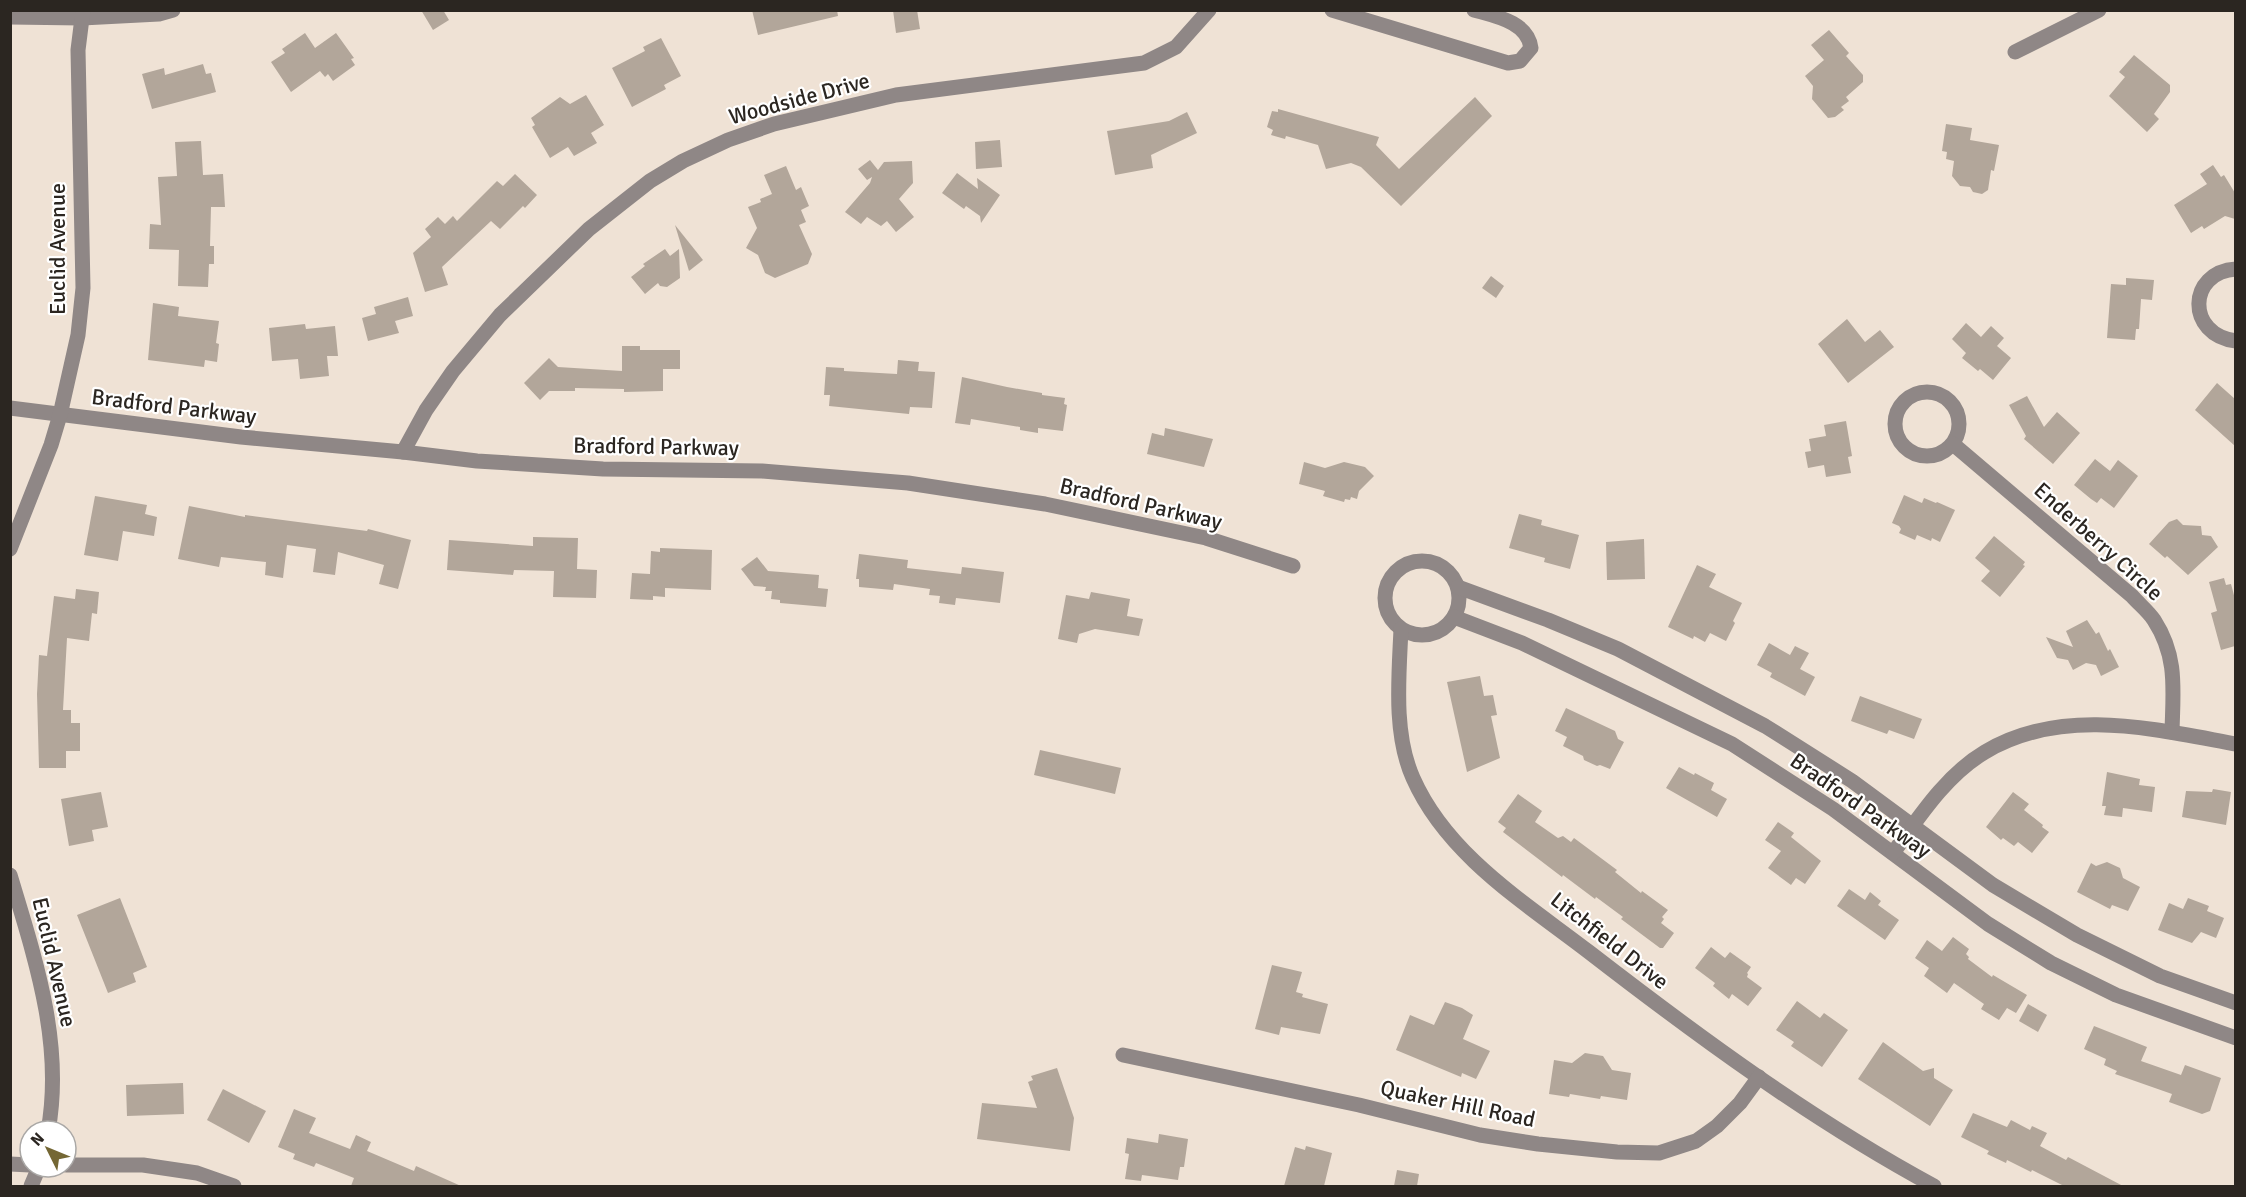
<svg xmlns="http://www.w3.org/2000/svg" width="2246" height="1197" font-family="Signika,sans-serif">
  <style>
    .building { fill: #b2a69a }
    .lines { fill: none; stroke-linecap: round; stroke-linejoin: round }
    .minor { stroke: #8f8786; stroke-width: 15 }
    .labels { text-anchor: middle; stroke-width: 4.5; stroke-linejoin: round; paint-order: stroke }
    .street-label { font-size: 22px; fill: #2b2621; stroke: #fff }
  </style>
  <rect width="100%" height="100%" fill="#efe2d5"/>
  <!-- building -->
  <g class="building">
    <path d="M421,10H443L449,20L433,30Z"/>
    <path d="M752,10H837L838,16L758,35Z"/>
    <path d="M893,10H917L920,29L896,33Z"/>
    <path d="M1829,30L1849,53L1846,56L1863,75V82L1846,97L1849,101L1841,107L1844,110L1835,117L1828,118L1812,99L1813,86L1805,76L1824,60L1811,45Z"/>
    <path d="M305,33L315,48L336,33L354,58L351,59L355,65L333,81L328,74L325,77L320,71L291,92L271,62L285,53L282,49Z"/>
    <path d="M661,38L681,76L664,85L666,89L632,107L612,68L645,51L643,47Z"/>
    <path d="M2134,55L2170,85V92L2154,114L2159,119L2147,132L2109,96L2125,77L2119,72Z"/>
    <path d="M203,64L206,74L211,73L216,92L152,109L142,74L164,68L165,75Z"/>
    <path d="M586,95L604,125L591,133L597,143L574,156L568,147L550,158L532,127L535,125L531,118L560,97L570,104Z"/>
    <path d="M1475,97L1492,116L1401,206L1361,167L1351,163L1326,169L1318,145L1286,136L1285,139L1271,135L1273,130L1267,127L1272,111L1278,112V109L1379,137L1376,145L1399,169Z"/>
    <path d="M1187,112L1197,133L1151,155L1153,168L1115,175L1107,131L1169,121Z"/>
    <path d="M1946,124L1972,128L1970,140L1999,145L1994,171L1991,170L1988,190L1982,194L1973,192L1970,187L1960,186L1952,176L1954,161L1946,159L1947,152L1942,151Z"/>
    <path d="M1000,140L1002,167L976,169L975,142Z"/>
    <path d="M201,141L203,175L223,174L225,207H211L210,246H214V264H209L208,287L178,286L179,250L149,249L150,224L161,225L158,177L177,176L175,142Z"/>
    <path d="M870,160L878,170L884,162L912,161L913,183L899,199L914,217L896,232L887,221L881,226L867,217L861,224L845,212L870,183L872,177L867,180L858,169Z"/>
    <path d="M2213,165L2221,177L2224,175L2235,193V219L2225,216L2204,229L2202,226L2191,233L2174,205L2207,184L2200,174Z"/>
    <path d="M786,166L796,190L801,187L809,206L801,210L806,222L799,225L812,254L808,264L775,278L765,273L758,255L746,248L757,228L748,207L761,202L760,199L772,194L764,175Z"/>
    <path d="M957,173L978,189L977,178L1000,195L981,223L980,216L966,206L964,209L942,193Z"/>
    <path d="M515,174L537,195L525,208L523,206L500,229L491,221L442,267L448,285L425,292L413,253L431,237L425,229L438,217L445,224L453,216L457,221L497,181L503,186Z"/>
    <path d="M675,225L703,260L689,271Z"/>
    <path d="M665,249L670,256L679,249L680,278L667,287L660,286L658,283L645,294L631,277L645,266L643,264Z"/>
    <path d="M1491,276L1504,286L1496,298L1482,288Z"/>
    <path d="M2126,278L2154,280L2152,300L2141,299L2139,329H2136L2135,340L2107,338L2111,284L2126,285Z"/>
    <path d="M408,297L413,316L395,321L399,333L368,341L362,318L376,314L374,307Z"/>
    <path d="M153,303L179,307L178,316L219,321L216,343L219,344L217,362L205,360L204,367L148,360Z"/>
    <path d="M1847,319L1865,342L1880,330L1894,347L1848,383L1818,344Z"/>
    <path d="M1966,323L1981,337L1991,326L2004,338L1997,346L2011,358L1993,380L1980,369L1978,371L1962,358L1966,353L1952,339Z"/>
    <path d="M305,324L306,329L335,326L338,356H327L329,376L300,379L298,359L272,361L269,328Z"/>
    <path d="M622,346H640V350H680V369H663V391L624,392V389L575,388V391H549L540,400L524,383L549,358L558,367L622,371Z"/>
    <path d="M898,360L919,362L918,371L935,372L932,408L910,407L909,414L829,406L830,395H824L826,367L844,368V371L897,374Z"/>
    <path d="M962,377L1007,387L1042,393V395L1065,398L1064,404L1067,405L1063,431L1038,428V433L1020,430V427L971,419L970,425L955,423Z"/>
    <path d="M2217,383L2235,399V446L2195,410Z"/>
    <path d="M2027,396L2044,427L2057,412L2080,433L2053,464L2024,439L2026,436L2009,405Z"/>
    <path d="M1846,421L1852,456L1848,457L1851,473L1826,477L1824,465L1808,468L1805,452L1811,451L1809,439L1826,436L1824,425Z"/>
    <path d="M1165,428L1213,439L1204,467L1147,454L1152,433L1164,436Z"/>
    <path d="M2095,459L2110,471L2118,460L2138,476L2114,508L2101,498L2097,503L2091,499L2074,485Z"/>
    <path d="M1304,462L1325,468L1344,462L1365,467L1374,476L1359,491L1357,499L1351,497L1350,500L1345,499L1344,502L1323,496L1325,491L1299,484Z"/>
    <path d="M1904,495L1922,503L1924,498L1936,503L1937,502L1955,510L1940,542L1932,538L1931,541L1917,535L1915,540L1899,533L1901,529L1899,526L1892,523Z"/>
    <path d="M95,496L147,505L145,514L157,517L154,536L123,531L118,561L84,555Z"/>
    <path d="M189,506L245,517V515L367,531L368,529L411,540L398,589L379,584L384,565L338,552L335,575L313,572L316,549L287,545L283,578L265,575L266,562L221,557L219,567L178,559Z"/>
    <path d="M1519,514L1542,520L1541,525L1579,535L1570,569L1544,562L1545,558L1509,548Z"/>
    <path d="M2177,519L2183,525L2201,526L2202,535L2211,536L2218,547L2188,575L2167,556L2165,558L2149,544L2169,522Z"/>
    <path d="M1994,536L2025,562L2023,565L2025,566L2000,597L1981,581L1990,571L1975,558Z"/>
    <path d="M533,537L578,538L577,569L597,570L596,598L553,597L554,571L514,570L513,575L447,570L449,540L533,546Z"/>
    <path d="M1644,539L1645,579L1607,580L1606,542Z"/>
    <path d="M660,548L712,550L711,590L665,588V597L653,596V600L630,599L632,573L650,574L651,551L660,552Z"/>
    <path d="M859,554L908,560L907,568L961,574L962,567L1004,572L1000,603L956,598L955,605L939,603L940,596L929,595L930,589L894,584L893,590L859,587V579H856Z"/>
    <path d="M757,557L768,571L819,575L818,588L828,589L826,607L780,603V600L771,599L772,591H765L766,587L754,586L741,569Z"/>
    <path d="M1697,565L1716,574L1709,587L1742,603L1733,621L1735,623L1726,641L1710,633L1705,642L1694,636L1693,639L1668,627Z"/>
    <path d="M2224,578L2226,585L2231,584L2235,599V646L2221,650L2211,613L2217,611L2209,582Z"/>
    <path d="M76,589L99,592L97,614L92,613L89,641L67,638L63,710H71V723H80V751H66V768H39L37,694L39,655L47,656L54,596L75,599Z"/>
    <path d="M1091,592L1130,599L1127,616L1143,619L1139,636L1095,629L1079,634L1077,643L1058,639L1066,595L1089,599Z"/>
    <path d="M2087,620L2096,634L2099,632L2108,651L2110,649L2119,667L2101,676L2096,665L2086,663L2073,670L2068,660L2057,658L2046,637L2073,647L2066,631Z"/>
    <path d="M1769,643L1790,655L1795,646L1809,653L1800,669L1815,677L1805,696L1770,677L1772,673L1757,665Z"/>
    <path d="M1480,676L1484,696L1493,695L1497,715L1491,716L1500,758L1467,772L1447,682Z"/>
    <path d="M1860,696L1922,719L1914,739L1889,730L1887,734L1851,721Z"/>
    <path d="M1566,708L1615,731L1618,739L1624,742L1610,769L1600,765L1597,766L1584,760L1583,756L1563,746L1567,737L1555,731Z"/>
    <path d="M1040,750L1121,768L1115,794L1034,775Z"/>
    <path d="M1679,767L1694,775L1695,773L1714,783L1711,790L1727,799L1717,817L1666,788Z"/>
    <path d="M2107,772L2140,779L2139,785L2155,787L2152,812L2123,808L2122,817L2104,815L2106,806H2102Z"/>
    <path d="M2213,789L2231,792L2226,825L2182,817L2186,791L2212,792Z"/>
    <path d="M101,792L108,827L92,830L94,841L69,846L61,799Z"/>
    <path d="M2013,792L2029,804L2024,810L2043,825L2042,827L2049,832L2032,853L2018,842L2014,846L2003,838L2001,840L1986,827Z"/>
    <path d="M1518,794L1542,811L1535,822L1558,838L1563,836L1571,842L1574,838L1617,870L1615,872L1641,893L1642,891L1668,910L1662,917L1664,919L1661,923L1674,933L1663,948H1660L1621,919L1623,917L1596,897L1595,899L1563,875L1562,877L1503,832L1506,828L1498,822Z"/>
    <path d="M1778,822L1794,833L1791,837L1821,861L1805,884L1796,878L1791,885L1768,868L1781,851L1765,840Z"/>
    <path d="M2107,862L2120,868L2123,878L2140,887L2128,911L2112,905L2110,909L2077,892L2091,863L2096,866Z"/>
    <path d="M1849,889L1865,900L1870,892L1881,901L1878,905L1899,920L1885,940L1837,906Z"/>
    <path d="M120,898L147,967L133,973L136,982L108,993L77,915Z"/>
    <path d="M2188,898L2209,906L2207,911L2224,918L2216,938L2201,932L2192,943L2158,930L2169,903L2183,909Z"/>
    <path d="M1953,937L1969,949L1966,954L1969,957L1968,959L1992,977L1993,975L2027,995L2016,1013L2007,1008L1999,1020L1981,1009L1984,1004L1954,983L1947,993L1924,976L1929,968L1915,958L1927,940L1942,951Z"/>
    <path d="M1711,947L1725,958L1730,952L1751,967L1747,973L1748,974L1747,977L1762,988L1748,1006L1732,994L1729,999L1713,986L1715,983L1695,968Z"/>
    <path d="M1272,965L1302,972L1296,992L1303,994L1302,997L1328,1004L1320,1034L1281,1027L1279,1035L1255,1029Z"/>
    <path d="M1797,1001L1820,1018L1824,1013L1848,1030L1822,1067L1791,1046L1794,1042L1776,1030Z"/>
    <path d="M1445,1002L1462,1008L1473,1015L1463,1039L1490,1051L1476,1079L1462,1073L1461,1077L1396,1050L1410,1015L1434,1025Z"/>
    <path d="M2028,1004L2047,1015L2038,1032L2019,1021Z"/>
    <path d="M2094,1026L2147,1047L2141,1061L2181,1075L2185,1065L2221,1078L2210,1111L2202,1114L2169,1102L2172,1094L2115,1074L2117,1071L2104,1065L2106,1059L2084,1049Z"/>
    <path d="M1883,1042L1923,1071L1934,1068V1078L1953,1090L1930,1126L1858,1079Z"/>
    <path d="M1585,1053L1603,1056L1612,1070L1631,1073L1627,1100L1601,1096L1600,1099L1570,1094L1569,1097L1549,1094L1554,1060L1572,1063Z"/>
    <path d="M1057,1068L1074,1118L1070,1151L977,1139L982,1103L1037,1108L1028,1082L1033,1080L1031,1076Z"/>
    <path d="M183,1083L184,1114L127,1116L126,1085Z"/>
    <path d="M223,1089L266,1111L249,1143L207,1120Z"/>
    <path d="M294,1109L316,1118L309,1133L350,1149L356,1135L371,1142L367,1151L414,1171L416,1166L461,1186H351L354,1178L316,1163L314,1167L293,1159L295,1154L278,1147Z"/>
    <path d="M1973,1113L2007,1127L2011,1120L2030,1130L2032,1126L2047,1133L2040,1146L2066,1160L2068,1157L2123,1186H2064L2032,1170L2031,1172L2007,1160L2006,1163L1987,1154L1989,1151L1961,1137Z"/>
    <path d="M1159,1134L1188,1139L1184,1167H1180L1178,1180L1142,1175L1141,1181L1125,1179L1129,1154L1125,1153L1127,1138L1158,1143Z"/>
    <path d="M1306,1146L1332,1153L1324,1186H1284L1295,1147L1305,1150Z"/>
    <path d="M1397,1170L1419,1174L1417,1186H1394Z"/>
  </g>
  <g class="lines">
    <!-- minor -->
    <g class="minor">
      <path d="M1332,10L1508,63L1520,61L1531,48C1528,22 1495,16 1474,10"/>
      <path d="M10,17L82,18L159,14L173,10"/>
      <path d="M2015,52L2099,10"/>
      <path d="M2236,269C2187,272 2186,335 2236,341"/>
      <circle cx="1927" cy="424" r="32"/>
      <path d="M10,408L241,437L403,452L477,461L603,469L762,471L908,483L1045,504L1206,538L1293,566"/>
      <path d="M1953,444L2132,596C2139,604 2148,611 2154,620C2178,657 2173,690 2172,732"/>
      <path d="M403,452L426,410L453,371L500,315L589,229L650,181L683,161L728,140L774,124L896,95L1144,63L1176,47L1209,10"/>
      <path d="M10,549L51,445L60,415L78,335L83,288L78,50L83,10"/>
      <circle cx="1422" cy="598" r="37"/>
      <path d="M1458,587L1548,620L1618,649L1765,726L1852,781L1993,885L2077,935L2160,976L2236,1003"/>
      <path d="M1454,617L1522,643L1732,744L1833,809L1988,924L2051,963L2116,995L2236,1038"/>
      <path d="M1401,629C1399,676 1393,733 1413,778C1447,855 1524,902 1589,952C1699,1037 1812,1120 1934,1186"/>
      <path d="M1893,853C1919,817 1946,775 1985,752C2062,706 2153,729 2236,744"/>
      <path d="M10,875C35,958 64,1044 48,1131"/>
      <path d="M1123,1055L1359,1105L1480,1135L1538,1144L1617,1152L1659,1153L1696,1141L1717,1126L1740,1103L1759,1077"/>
      <path d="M10,1164L30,1165"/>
      <path d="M66,1165H143L197,1173L234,1186"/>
      <path d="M31,1186L39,1167"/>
    </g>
  </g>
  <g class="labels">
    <!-- street labels -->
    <g class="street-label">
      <text transform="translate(799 98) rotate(-15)" y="8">Woodside Drive</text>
      <text transform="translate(57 249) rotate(-90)" y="8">Euclid Avenue</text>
      <text transform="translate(174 406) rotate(7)" y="8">Bradford Parkway</text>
      <text transform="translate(656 446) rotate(1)" y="8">Bradford Parkway</text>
      <text transform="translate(1141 503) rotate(13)" y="8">Bradford Parkway</text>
      <text transform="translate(2099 541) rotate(42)" y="8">Enderberry Circle</text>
      <text transform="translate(1861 805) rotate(35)" y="8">Bradford Parkway</text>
      <text transform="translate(1610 940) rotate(38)" y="8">Litchfield Drive</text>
      <text transform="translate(55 962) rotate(77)" y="8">Euclid Avenue</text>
      <text transform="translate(1458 1103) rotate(12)" y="8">Quaker Hill Road</text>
    </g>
  </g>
  <!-- border -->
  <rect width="2246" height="1197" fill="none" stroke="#2b2621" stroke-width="24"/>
  <!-- north arrow -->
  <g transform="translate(48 1149) rotate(313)"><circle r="28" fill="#ffffff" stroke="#aaa8a6" stroke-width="1.5"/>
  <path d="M0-4.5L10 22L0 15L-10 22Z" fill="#746734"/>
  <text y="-9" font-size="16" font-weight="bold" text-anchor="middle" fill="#2b2621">N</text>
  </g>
</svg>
